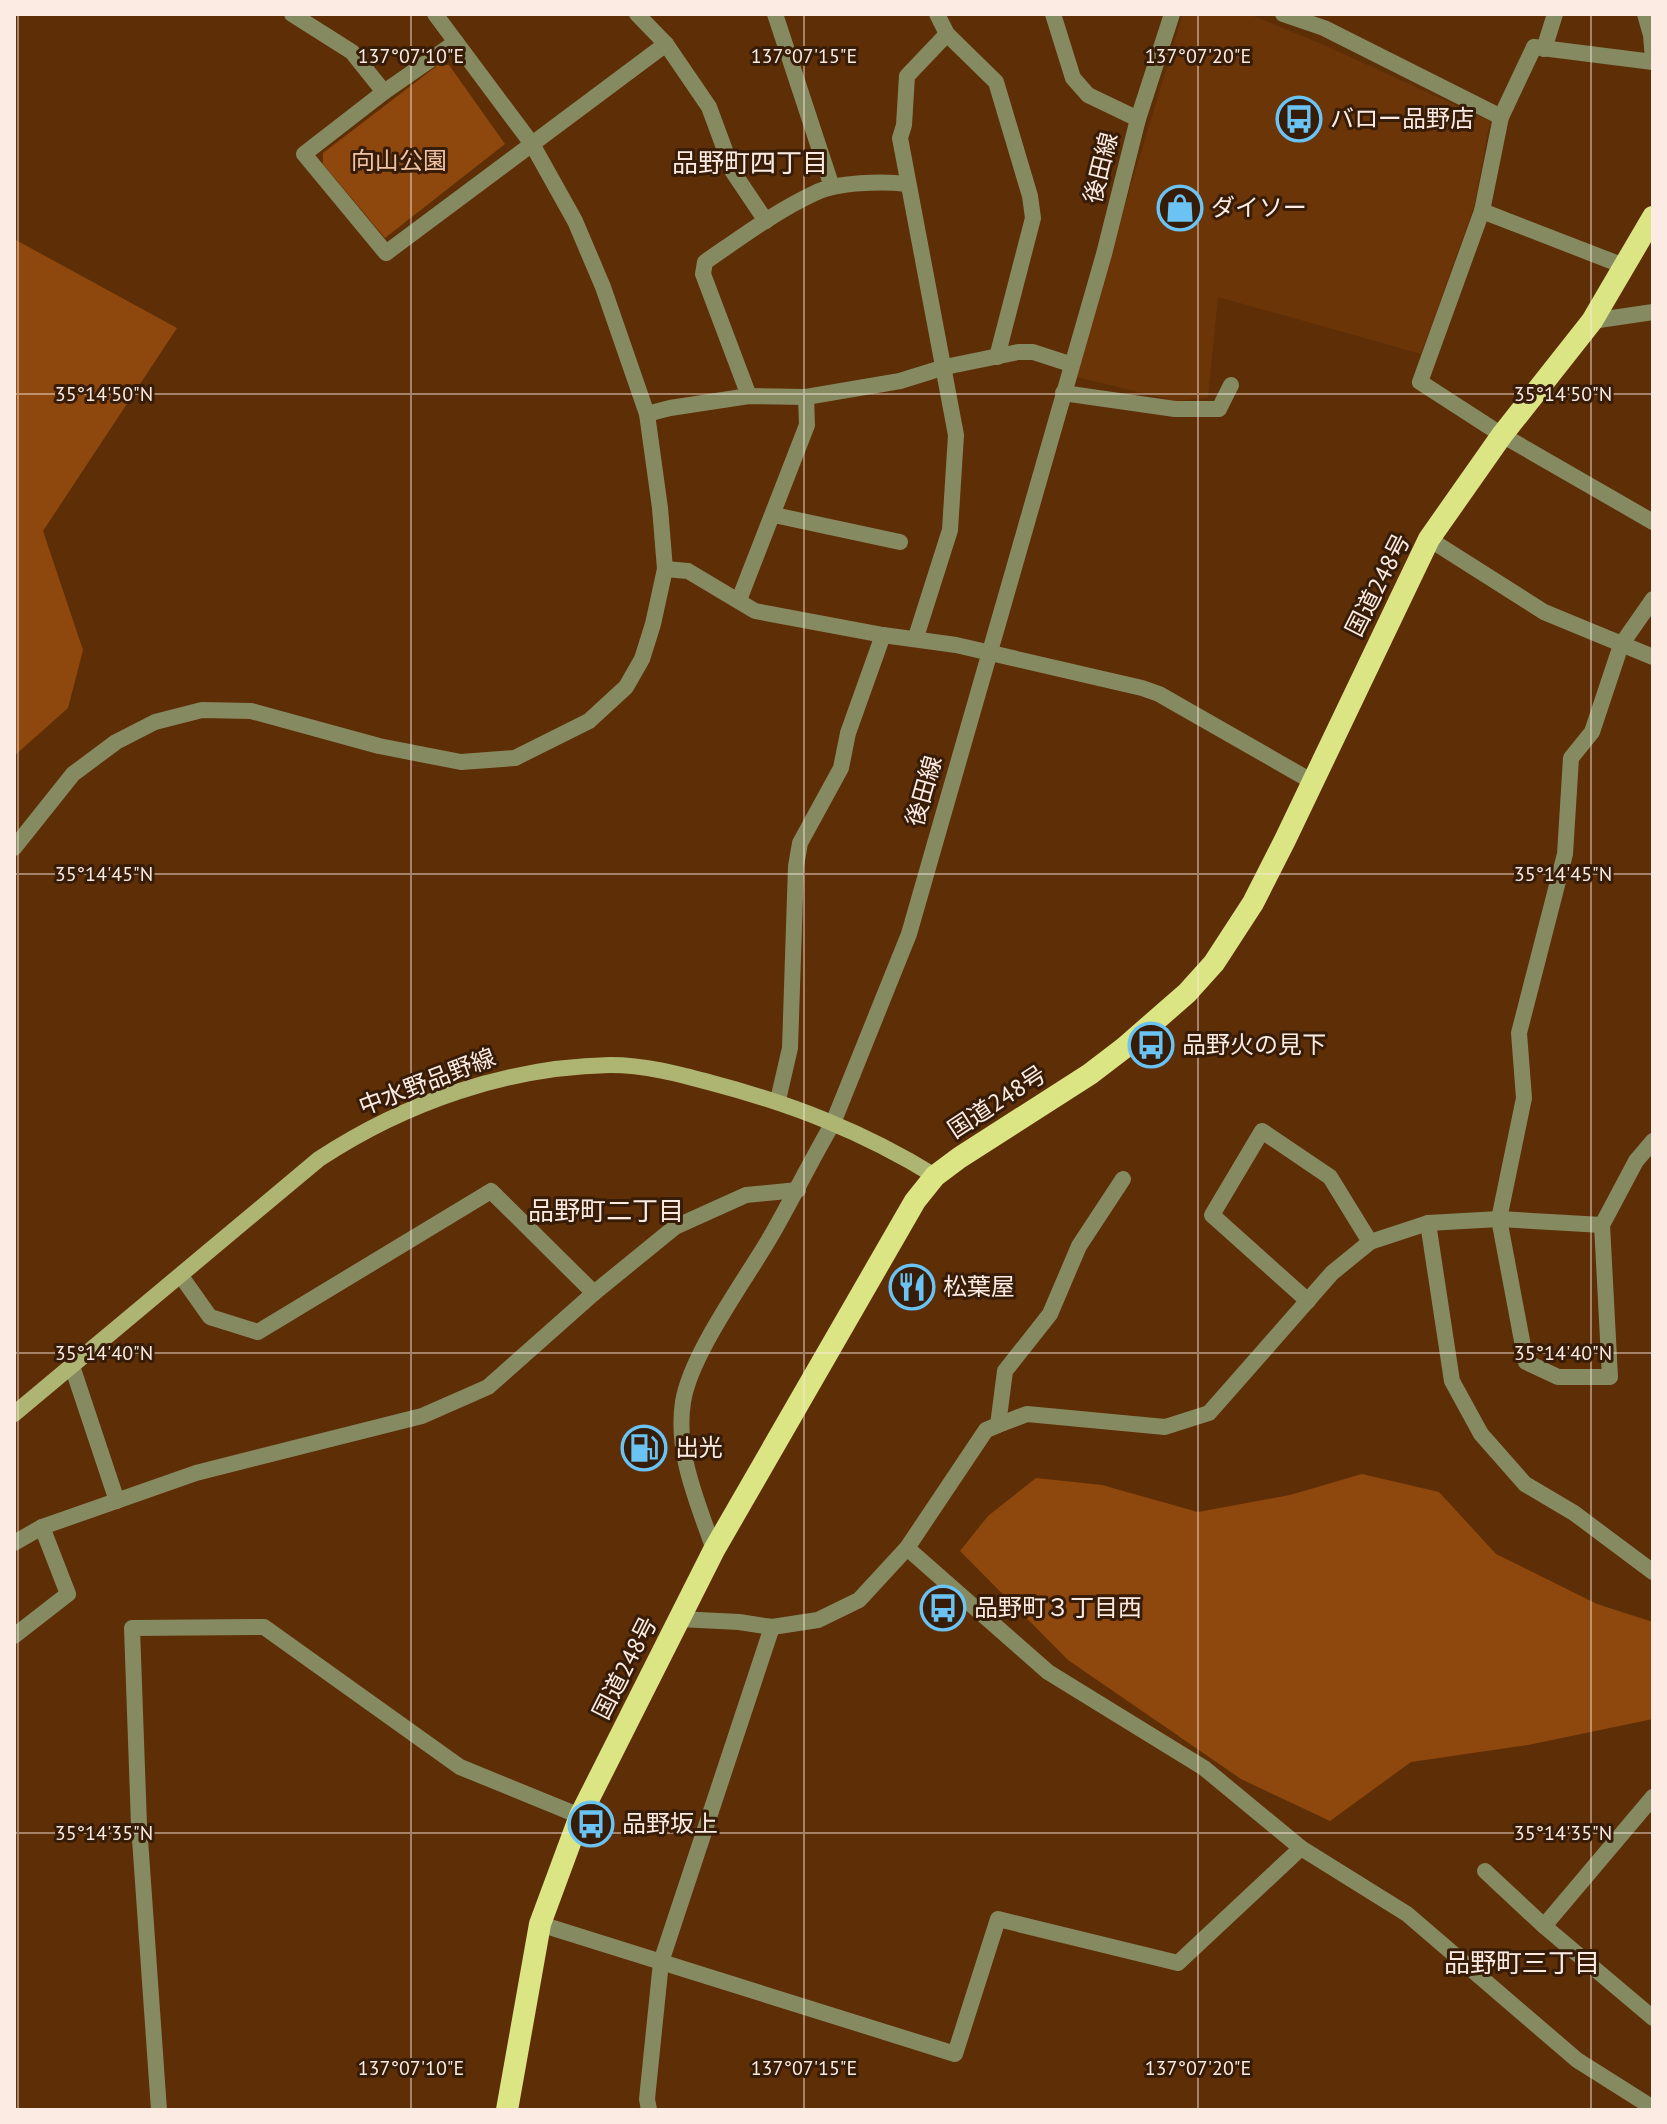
<svg xmlns="http://www.w3.org/2000/svg" width="1667" height="2124" font-family="'PT Sans','Noto Sans JP',sans-serif">
  <style>
    .built { fill: #6b3508 }
    .green { fill: #8e480d }
    .lines { fill: none; stroke-linecap: round; stroke-linejoin: round }
    .minor { stroke: #858a61; stroke-width: 16 }
    .tertiary { stroke: #858a61; stroke-width: 16 }
    .secondary { stroke: #aeb572; stroke-width: 16 }
    .trunk { stroke: #dce584; stroke-width: 22 }
    .ticks { fill: none; stroke: #fbebe2; stroke-width: 2; stroke-opacity: 0.45 }
    .labels { text-anchor: middle; stroke-width: 6; stroke-linejoin: round; paint-order: stroke }
    .poi-label { font-size: 24px; fill: #fbebe2; stroke: #371c08; text-anchor: start }
    .park-label { font-size: 24px; fill: #f0c3a7; stroke: #371c08 }
    .street-label { font-size: 24px; fill: #fbebe2; stroke: #371c08 }
    .neighbourhood-label { font-size: 26px; fill: #fbebe2; stroke: #371c08 }
    .ticks-label { font-size: 20px; text-anchor: middle; fill: #fbebe2; stroke: #371c08; stroke-width: 6; stroke-linejoin: round; paint-order: stroke }
  </style>
  <rect width="100%" height="100%" fill="#5e2e06"/>
  <!-- built -->
  <path class="built" d="M1183,14H1249L1322,44L1490,121L1474,207L1421,354L1218,297L1208,398L1175,401L1073,376Z"/>
  <!-- green -->
  <g class="green">
    <path d="M438,65H449L505,144L385,238L323,164V153Z"/>
    <path d="M14,239L177,328L43,531L83,650L68,708L14,756Z"/>
    <path d="M1362,1474L1439,1492L1496,1554L1597,1604L1653,1622V1719L1528,1745L1411,1762L1330,1821L1241,1779L1068,1660L960,1551L988,1516L1036,1478L1102,1485L1198,1512L1290,1495Z"/>
  </g>
  <g class="lines">
    <!-- minor -->
    <g class="minor">
      <path d="M292,14L352,52L384,92"/>
      <path d="M637,14L666,44L709,107L733,172L766,221"/>
      <path d="M775,14L832,187"/>
      <path d="M937,14L947,34L996,82L1030,196L1033,218L997,357"/>
      <path d="M1053,14L1073,78L1088,95L1138,119"/>
      <path d="M1283,14L1324,28L1501,117"/>
      <path d="M1645,14L1651,35L1653,59"/>
      <path d="M456,42L384,92L304,154L386,253L666,44"/>
      <path d="M1544,49L1555,14"/>
      <path d="M1653,62L1534,47L1501,117L1482,211L1420,382L1502,435L1653,522"/>
      <path d="M1482,211L1624,266"/>
      <path d="M1592,321L1653,312"/>
      <path d="M1063,393L1175,409H1219L1231,385"/>
      <path d="M749,396L703,274L705,262C740,238 776,211 815,193C837,182 883,181 907,184"/>
      <path d="M647,414L670,408L749,396L806,397L900,381L945,367L1018,352H1033L1070,364"/>
      <path d="M774,515L900,542"/>
      <path d="M1429,539L1544,612L1653,657"/>
      <path d="M665,569L688,571L755,611L883,635L956,645L1142,688L1159,694L1313,782"/>
      <path d="M739,600L807,425L806,397"/>
      <path d="M916,637L950,530L956,435L900,138L904,125L907,76L947,34"/>
      <path d="M778,1100L790,1048L796,866L800,843L841,768L848,733L883,635"/>
      <path d="M1428,1223L1452,1381L1481,1434L1525,1484L1574,1513L1653,1572"/>
      <path d="M1602,1225L1610,1377H1558L1526,1362L1499,1219L1524,1098L1519,1033L1565,854L1571,758L1592,732L1621,645L1653,599"/>
      <path d="M181,1276L210,1317L258,1332L491,1191L594,1293"/>
      <path d="M1308,1301L1212,1215L1262,1131L1330,1177L1370,1242"/>
      <path d="M72,1366L117,1501"/>
      <path d="M998,1425L1005,1371L1050,1314L1079,1246L1123,1179"/>
      <path d="M14,1543L42,1527L196,1473L422,1416L488,1387L594,1293L675,1227L746,1195L798,1190"/>
      <path d="M907,1548L1048,1672L1204,1768L1301,1848L1407,1914L1577,2060L1653,2108"/>
      <path d="M714,1550C698,1503 675,1453 683,1402C690,1356 743,1283 768,1241C791,1202 810,1162 833,1123"/>
      <path d="M679,1619L739,1622L772,1627L818,1620L859,1600L907,1548L986,1430L998,1425L1027,1414L1165,1427L1209,1413L1332,1273L1370,1242L1428,1223L1499,1219L1602,1225L1636,1161L1653,1141"/>
      <path d="M14,1636L68,1594L42,1527"/>
      <path d="M1485,1871L1544,1926L1653,2018"/>
      <path d="M540,1924L955,2054L998,1919L1178,1963L1301,1848"/>
      <path d="M1544,1926L1653,1797"/>
      <path d="M159,2110L139,1825L132,1628L264,1627L460,1767L580,1816"/>
      <path d="M649,2110L647,2099L661,1962L772,1627"/>
    </g>
    <!-- tertiary -->
    <g class="tertiary">
      <path d="M14,848L73,774L116,742L155,722L202,710L251,711L379,746L461,762L515,758L589,721L626,687L642,659L653,624L665,569L660,508L647,414L603,287L575,221L532,144L435,14"/>
      <path d="M833,1123L909,934L1104,254L1138,119L1172,14"/>
    </g>
    <!-- secondary -->
    <path class="secondary" d="M14,1414L319,1159C406,1102 507,1067 610,1065C645,1065 679,1074 712,1083C792,1104 864,1132 935,1176"/>
    <!-- trunk -->
    <path class="trunk" d="M507,2110L540,1924L580,1816L714,1550L915,1201L935,1176L959,1158L1090,1074L1124,1048L1187,993L1214,963L1253,903L1285,840L1429,539L1502,435L1592,321L1653,217"/>
  </g>
  <!-- ticks -->
  <path class="ticks" d="M18,14V2110M411,14V2110M804,14V2110M1198,14V2110M1591,14V2110M14,394H1653M14,874H1653M14,1353H1653M14,1833H1653"/>
  <!-- icons -->
  <defs>
    <g id="bus-ring" transform="scale(2.3)"><circle r="9.5" fill="#371c08" stroke="#6ac3f2" stroke-width="1.5"/><path d="M-5-6H5V4H4V6H2V4H-2V6H-4V4H-5ZM-3.5-4V0h7V-4ZM-3.5 1.2v1.5H-2V1.2ZM2 1.2v1.5H3.5V1.2Z" fill="#6ac3f2"/></g>
    <g id="shop-ring" transform="scale(2.3)"><circle r="9.5" fill="#371c08" stroke="#6ac3f2" stroke-width="1.5"/><path d="M-5-2.5h2.3a2.7 3.5 0 0 1 5.4 0H5L5.5 6h-11ZM-1.5-2.5h3a1.5 2.3 0 0 0-3 0Z" fill="#6ac3f2"/></g>
    <g id="restaurant-ring" transform="scale(2.3)"><circle r="9.5" fill="#371c08" stroke="#6ac3f2" stroke-width="1.5"/><path d="M-5-6h1v4h1v-4h1v4h1v-4h1v5L-1.5 .5V6h-2V.5L-5-1ZM5-6V6H3V1.5H1.5Q1.5-4 5-6Z" fill="#6ac3f2"/></g>
    <g id="fuel-ring" transform="scale(2.3)"><circle r="9.5" fill="#371c08" stroke="#6ac3f2" stroke-width="1.5"/><path d="M-5.5-6h7V0h2V4h1.3V-2.5L3-4.5l.8-.8L6-3V5H2.5V1h-1V6h-7ZM-4.2-4.7v3.2H.2V-4.7Z" fill="#6ac3f2"/></g>
  </defs>
  <g fill-rule="evenodd">
    <use href="#bus-ring" x="1299" y="119"/>
    <use href="#shop-ring" x="1180" y="208"/>
    <use href="#bus-ring" x="1151" y="1045"/>
    <use href="#restaurant-ring" x="912" y="1287"/>
    <use href="#fuel-ring" x="644" y="1448"/>
    <use href="#bus-ring" x="943" y="1608"/>
    <use href="#bus-ring" x="591" y="1824"/>
  </g>
  <g class="labels">
    <!-- poi labels -->
    <g class="poi-label">
      <text x="1330" y="127">バロー品野店</text>
      <text x="1211" y="216">ダイソー</text>
      <text x="1182" y="1053">品野火の見下</text>
      <text x="943" y="1295">松葉屋</text>
      <text x="675" y="1456">出光</text>
      <text x="974" y="1616">品野町３丁目西</text>
      <text x="622" y="1832">品野坂上</text>
    </g>
    <!-- park labels -->
    <g class="park-label">
      <text x="399" y="169">向山公園</text>
    </g>
    <!-- street labels -->
    <g class="street-label">
      <text transform="translate(1101 168) rotate(-76)" y="8">後田線</text>
      <text transform="translate(1378 585) rotate(-63)" y="8">国道248号</text>
      <text transform="translate(924 791) rotate(-74)" y="8">後田線</text>
      <text transform="translate(427 1082) rotate(-21)" y="8">中水野品野線</text>
      <text transform="translate(997 1102) rotate(-33)" y="8">国道248号</text>
      <text transform="translate(625 1668) rotate(-63)" y="8">国道248号</text>
    </g>
    <!-- neighbourhood labels -->
    <g class="neighbourhood-label">
      <text x="750" y="172">品野町四丁目</text>
      <text x="606" y="1220">品野町二丁目</text>
      <text x="1522" y="1972">品野町三丁目</text>
    </g>
  </g>
  <g class="ticks-label">
    <text x="411" y="63">137°07'10"E</text>
    <text x="804" y="63">137°07'15"E</text>
    <text x="1198" y="63">137°07'20"E</text>
    <text x="104" y="401">35°14'50"N</text>
    <text x="1563" y="401">35°14'50"N</text>
    <text x="104" y="881">35°14'45"N</text>
    <text x="1563" y="881">35°14'45"N</text>
    <text x="104" y="1360">35°14'40"N</text>
    <text x="1563" y="1360">35°14'40"N</text>
    <text x="104" y="1840">35°14'35"N</text>
    <text x="1563" y="1840">35°14'35"N</text>
    <text x="411" y="2075">137°07'10"E</text>
    <text x="804" y="2075">137°07'15"E</text>
    <text x="1198" y="2075">137°07'20"E</text>
  </g>
  <!-- border -->
  <rect width="1667" height="2124" fill="none" stroke="#fbebe2" stroke-width="32"/>
</svg>
